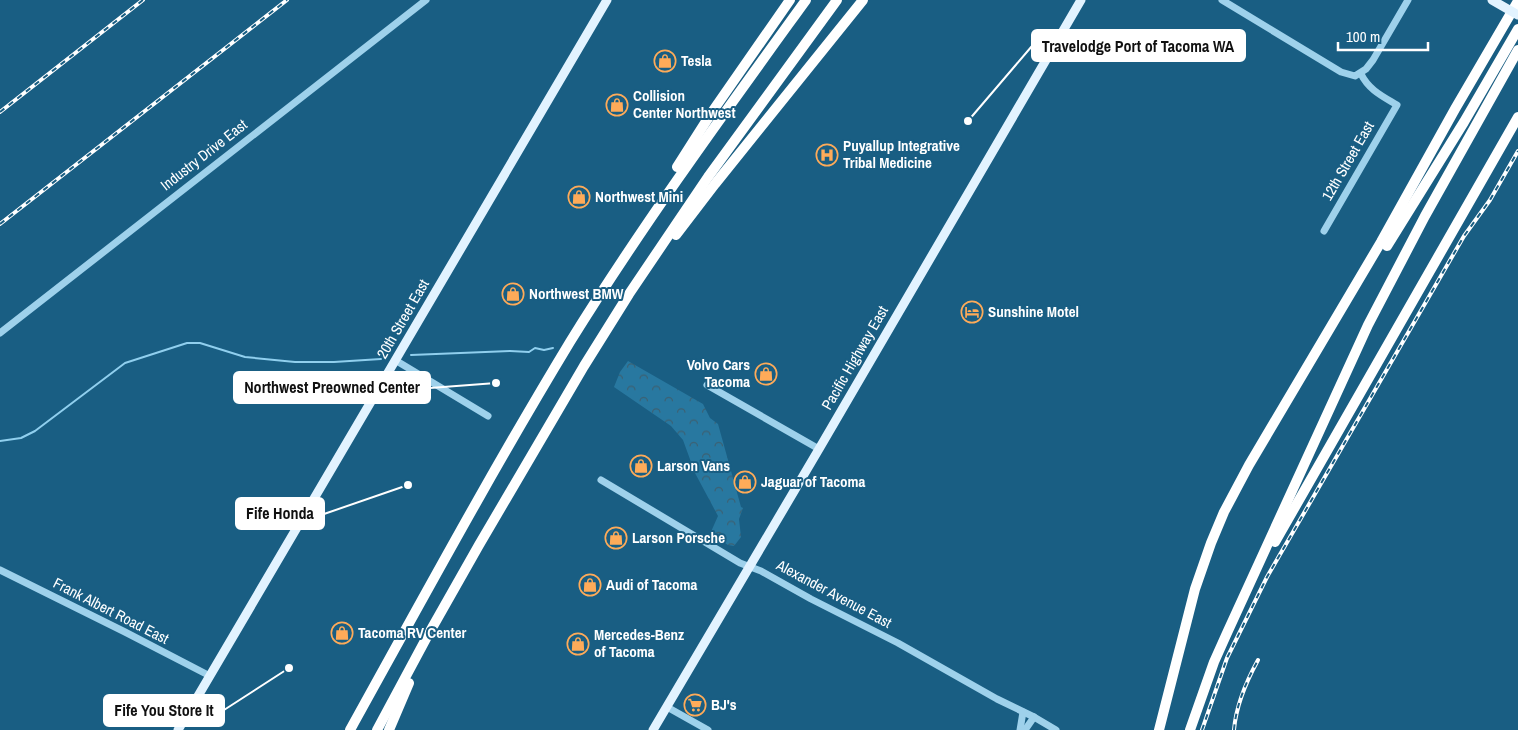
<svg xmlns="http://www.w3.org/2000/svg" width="1518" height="730" font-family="'Archivo Narrow',sans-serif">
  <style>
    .forest { fill: url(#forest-crowns) }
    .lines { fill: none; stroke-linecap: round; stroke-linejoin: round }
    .stream { stroke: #90cfee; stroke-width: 2 }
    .minor { stroke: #9ed1eb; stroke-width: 7 }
    .major { stroke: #e2f3ff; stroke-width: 9 }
    .highway { stroke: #fff; stroke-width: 10 }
    .rail-casing { stroke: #fff; stroke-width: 4 }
    .rail { stroke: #195e83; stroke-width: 2; stroke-dasharray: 5.5; stroke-linecap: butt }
    .major-bridge { stroke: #e2f3ff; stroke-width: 9 }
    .labels { text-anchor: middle; stroke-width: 4; stroke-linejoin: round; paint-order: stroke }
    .poi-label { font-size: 15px; font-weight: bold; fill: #fff; stroke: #195e83; text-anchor: start }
    .street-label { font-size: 15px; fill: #fff; stroke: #195e83 }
    .leader { fill: none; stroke: #fff; stroke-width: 2 }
    .callout-dot { fill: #fff; stroke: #195e83; stroke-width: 2 }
    .callout { fill: #fff; stroke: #fff; stroke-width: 2 }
    .callout-label { font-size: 16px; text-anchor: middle; font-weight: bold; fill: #111 }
  </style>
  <defs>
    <pattern id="forest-crowns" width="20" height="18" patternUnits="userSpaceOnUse" patternTransform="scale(1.25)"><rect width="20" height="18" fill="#2878a0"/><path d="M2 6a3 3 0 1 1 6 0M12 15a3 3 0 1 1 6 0" fill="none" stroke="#3c6072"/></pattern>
  </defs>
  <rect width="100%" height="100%" fill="#195e83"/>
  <!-- forest -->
  <path class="forest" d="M628,361L703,404L710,418L718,424L741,507L743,508L739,519L741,537L734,546L728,545L710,534L718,516L695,473L683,440L671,426L614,387L620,372Z"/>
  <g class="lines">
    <!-- stream -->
    <g class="stream">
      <path d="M411,355L510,351L529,352L535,348L544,350L553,348"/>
      <path d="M0,441L21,438L35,431L125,363L187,343H200L245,357L295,362H334L381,359"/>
    </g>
    <!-- minor -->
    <g class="minor">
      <path d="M1222,0L1341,72L1355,76L1366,69L1373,60L1408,0"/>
      <path d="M1324,231L1397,105C1382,96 1369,90 1361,74"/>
      <path d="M0,333L426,0"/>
      <path d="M395,360L488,416"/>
      <path d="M707,385L819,449"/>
      <path d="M601,480L740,563L761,571L811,599L898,643L997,699L1034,717L1056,730"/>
      <path d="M0,570L125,632L210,676"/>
      <path d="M667,707L708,730"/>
      <path d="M1020,730L1023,712"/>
      <path d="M1025,730L1034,717"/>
    </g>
    <!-- major -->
    <g class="major">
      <path d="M178,730L607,0"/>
      <path d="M653,730L819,449L1081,0"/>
    </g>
    <!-- highway -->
    <g class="highway">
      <path d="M677,167L712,112L790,0"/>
      <path d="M676,235L715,184L863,0"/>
      <path d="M1387,246L1464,122L1518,29"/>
      <path d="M1275,542L1518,117"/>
      <path d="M350,730C422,600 493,469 570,342C643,224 725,112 806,0"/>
      <path d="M377,730L428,635L479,545L584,366L629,294L708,177L837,0"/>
      <path d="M389,730L409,683"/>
      <path d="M1159,730L1195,589L1211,543L1224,512L1249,465L1381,242L1455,109L1518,1"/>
      <path d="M1190,730L1214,662L1227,633L1368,325L1425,216L1518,50"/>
    </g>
    <!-- rail casing -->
    <g class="rail-casing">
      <g id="rail">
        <path d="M0,112L143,0"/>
        <path d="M0,224L287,0"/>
        <path d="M1202,730L1227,658L1267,577L1464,236L1490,200L1518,151"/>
        <path d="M1234,730C1236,705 1246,682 1258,660"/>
      </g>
    </g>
    <!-- rail -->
    <use href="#rail" class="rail"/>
    <!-- major-bridge -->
    <path class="major-bridge" d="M1492,0L1518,15"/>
  </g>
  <!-- icons -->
  <defs>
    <g id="shop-ring" transform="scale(1.125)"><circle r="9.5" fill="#195e83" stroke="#feab59" stroke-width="1.5"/><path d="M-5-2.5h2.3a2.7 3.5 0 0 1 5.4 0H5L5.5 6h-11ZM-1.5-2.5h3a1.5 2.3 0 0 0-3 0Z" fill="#feab59"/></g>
    <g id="hospital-ring" transform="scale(1.125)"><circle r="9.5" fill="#195e83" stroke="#feab59" stroke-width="1.5"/><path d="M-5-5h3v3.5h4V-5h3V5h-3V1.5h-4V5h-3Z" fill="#feab59"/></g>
    <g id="hotel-ring" transform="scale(1.125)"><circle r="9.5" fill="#195e83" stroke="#feab59" stroke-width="1.5"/><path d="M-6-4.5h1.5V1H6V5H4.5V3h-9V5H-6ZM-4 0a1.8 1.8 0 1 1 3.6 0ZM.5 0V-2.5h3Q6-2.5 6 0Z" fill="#feab59"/></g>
    <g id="supermarket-ring" transform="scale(1.125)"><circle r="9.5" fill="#195e83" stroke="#feab59" stroke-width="1.5"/><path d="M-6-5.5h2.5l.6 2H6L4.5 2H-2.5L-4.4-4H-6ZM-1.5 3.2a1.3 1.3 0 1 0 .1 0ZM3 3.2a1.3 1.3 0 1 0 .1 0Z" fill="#feab59"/></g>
  </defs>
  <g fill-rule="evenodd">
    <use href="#shop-ring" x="665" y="61"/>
    <use href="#shop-ring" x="617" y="105"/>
    <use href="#hospital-ring" x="827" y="155"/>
    <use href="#shop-ring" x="579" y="197"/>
    <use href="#shop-ring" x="513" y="294"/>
    <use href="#hotel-ring" x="972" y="312"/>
    <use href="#shop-ring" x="766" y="374"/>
    <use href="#shop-ring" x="641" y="466"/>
    <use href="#shop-ring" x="745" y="482"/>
    <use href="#shop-ring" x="616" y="538"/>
    <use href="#shop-ring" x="590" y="585"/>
    <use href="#shop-ring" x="342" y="633"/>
    <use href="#shop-ring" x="578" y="644"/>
    <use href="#supermarket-ring" x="695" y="705"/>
  </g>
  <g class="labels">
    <!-- poi labels -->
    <g class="poi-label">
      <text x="681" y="66">Tesla</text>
      <text x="633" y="101">Collision<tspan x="633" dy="17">Center Northwest</tspan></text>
      <text x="843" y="151">Puyallup Integrative<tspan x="843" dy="17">Tribal Medicine</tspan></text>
      <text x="595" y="202">Northwest Mini</text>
      <text x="529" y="299">Northwest BMW</text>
      <text x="988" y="317">Sunshine Motel</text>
      <text x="750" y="370" text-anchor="end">Volvo Cars<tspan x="750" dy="17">Tacoma</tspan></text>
      <text x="657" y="471">Larson Vans</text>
      <text x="761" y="487">Jaguar of Tacoma</text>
      <text x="632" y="543">Larson Porsche</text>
      <text x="606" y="590">Audi of Tacoma</text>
      <text x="358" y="638">Tacoma RV Center</text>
      <text x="594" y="640">Mercedes-Benz<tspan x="594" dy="17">of Tacoma</tspan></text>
      <text x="711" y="710">BJ's</text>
    </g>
    <!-- street labels -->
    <g class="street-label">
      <text transform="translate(204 155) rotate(-38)" y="5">Industry Drive East</text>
      <text transform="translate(1348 161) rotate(-60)" y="5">12th Street East</text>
      <text transform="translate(403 319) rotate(-60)" y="5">20th Street East</text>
      <text transform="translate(855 358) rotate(-60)" y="5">Pacific Highway East</text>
      <text transform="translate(834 594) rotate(28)" y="5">Alexander Avenue East</text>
      <text transform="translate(111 611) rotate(27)" y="5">Frank Albert Road East</text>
    </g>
  </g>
  <!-- callouts -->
  <path class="leader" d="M968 121L1032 46M496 383L430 388M408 485L324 514M289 668L224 710"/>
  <g class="callout-dot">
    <circle cx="968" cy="121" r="5"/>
    <circle cx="496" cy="383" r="5"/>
    <circle cx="408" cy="485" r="5"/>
    <circle cx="289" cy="668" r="5"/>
  </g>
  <g class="callout">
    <rect x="1032" y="30" width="213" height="31" rx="5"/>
    <rect x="234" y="372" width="196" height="31" rx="5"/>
    <rect x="236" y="498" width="88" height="31" rx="5"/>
    <rect x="104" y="695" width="120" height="31" rx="5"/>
  </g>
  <g class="callout-label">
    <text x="1138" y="52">Travelodge Port of Tacoma WA</text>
    <text x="332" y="393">Northwest Preowned Center</text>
    <text x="280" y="519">Fife Honda</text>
    <text x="164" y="716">Fife You Store It</text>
  </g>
  <!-- scale -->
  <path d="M1338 42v8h90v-8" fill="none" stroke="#ffffff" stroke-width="2.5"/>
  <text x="1346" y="42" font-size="15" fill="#ffffff" stroke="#195e83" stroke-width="4" paint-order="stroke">100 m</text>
</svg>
